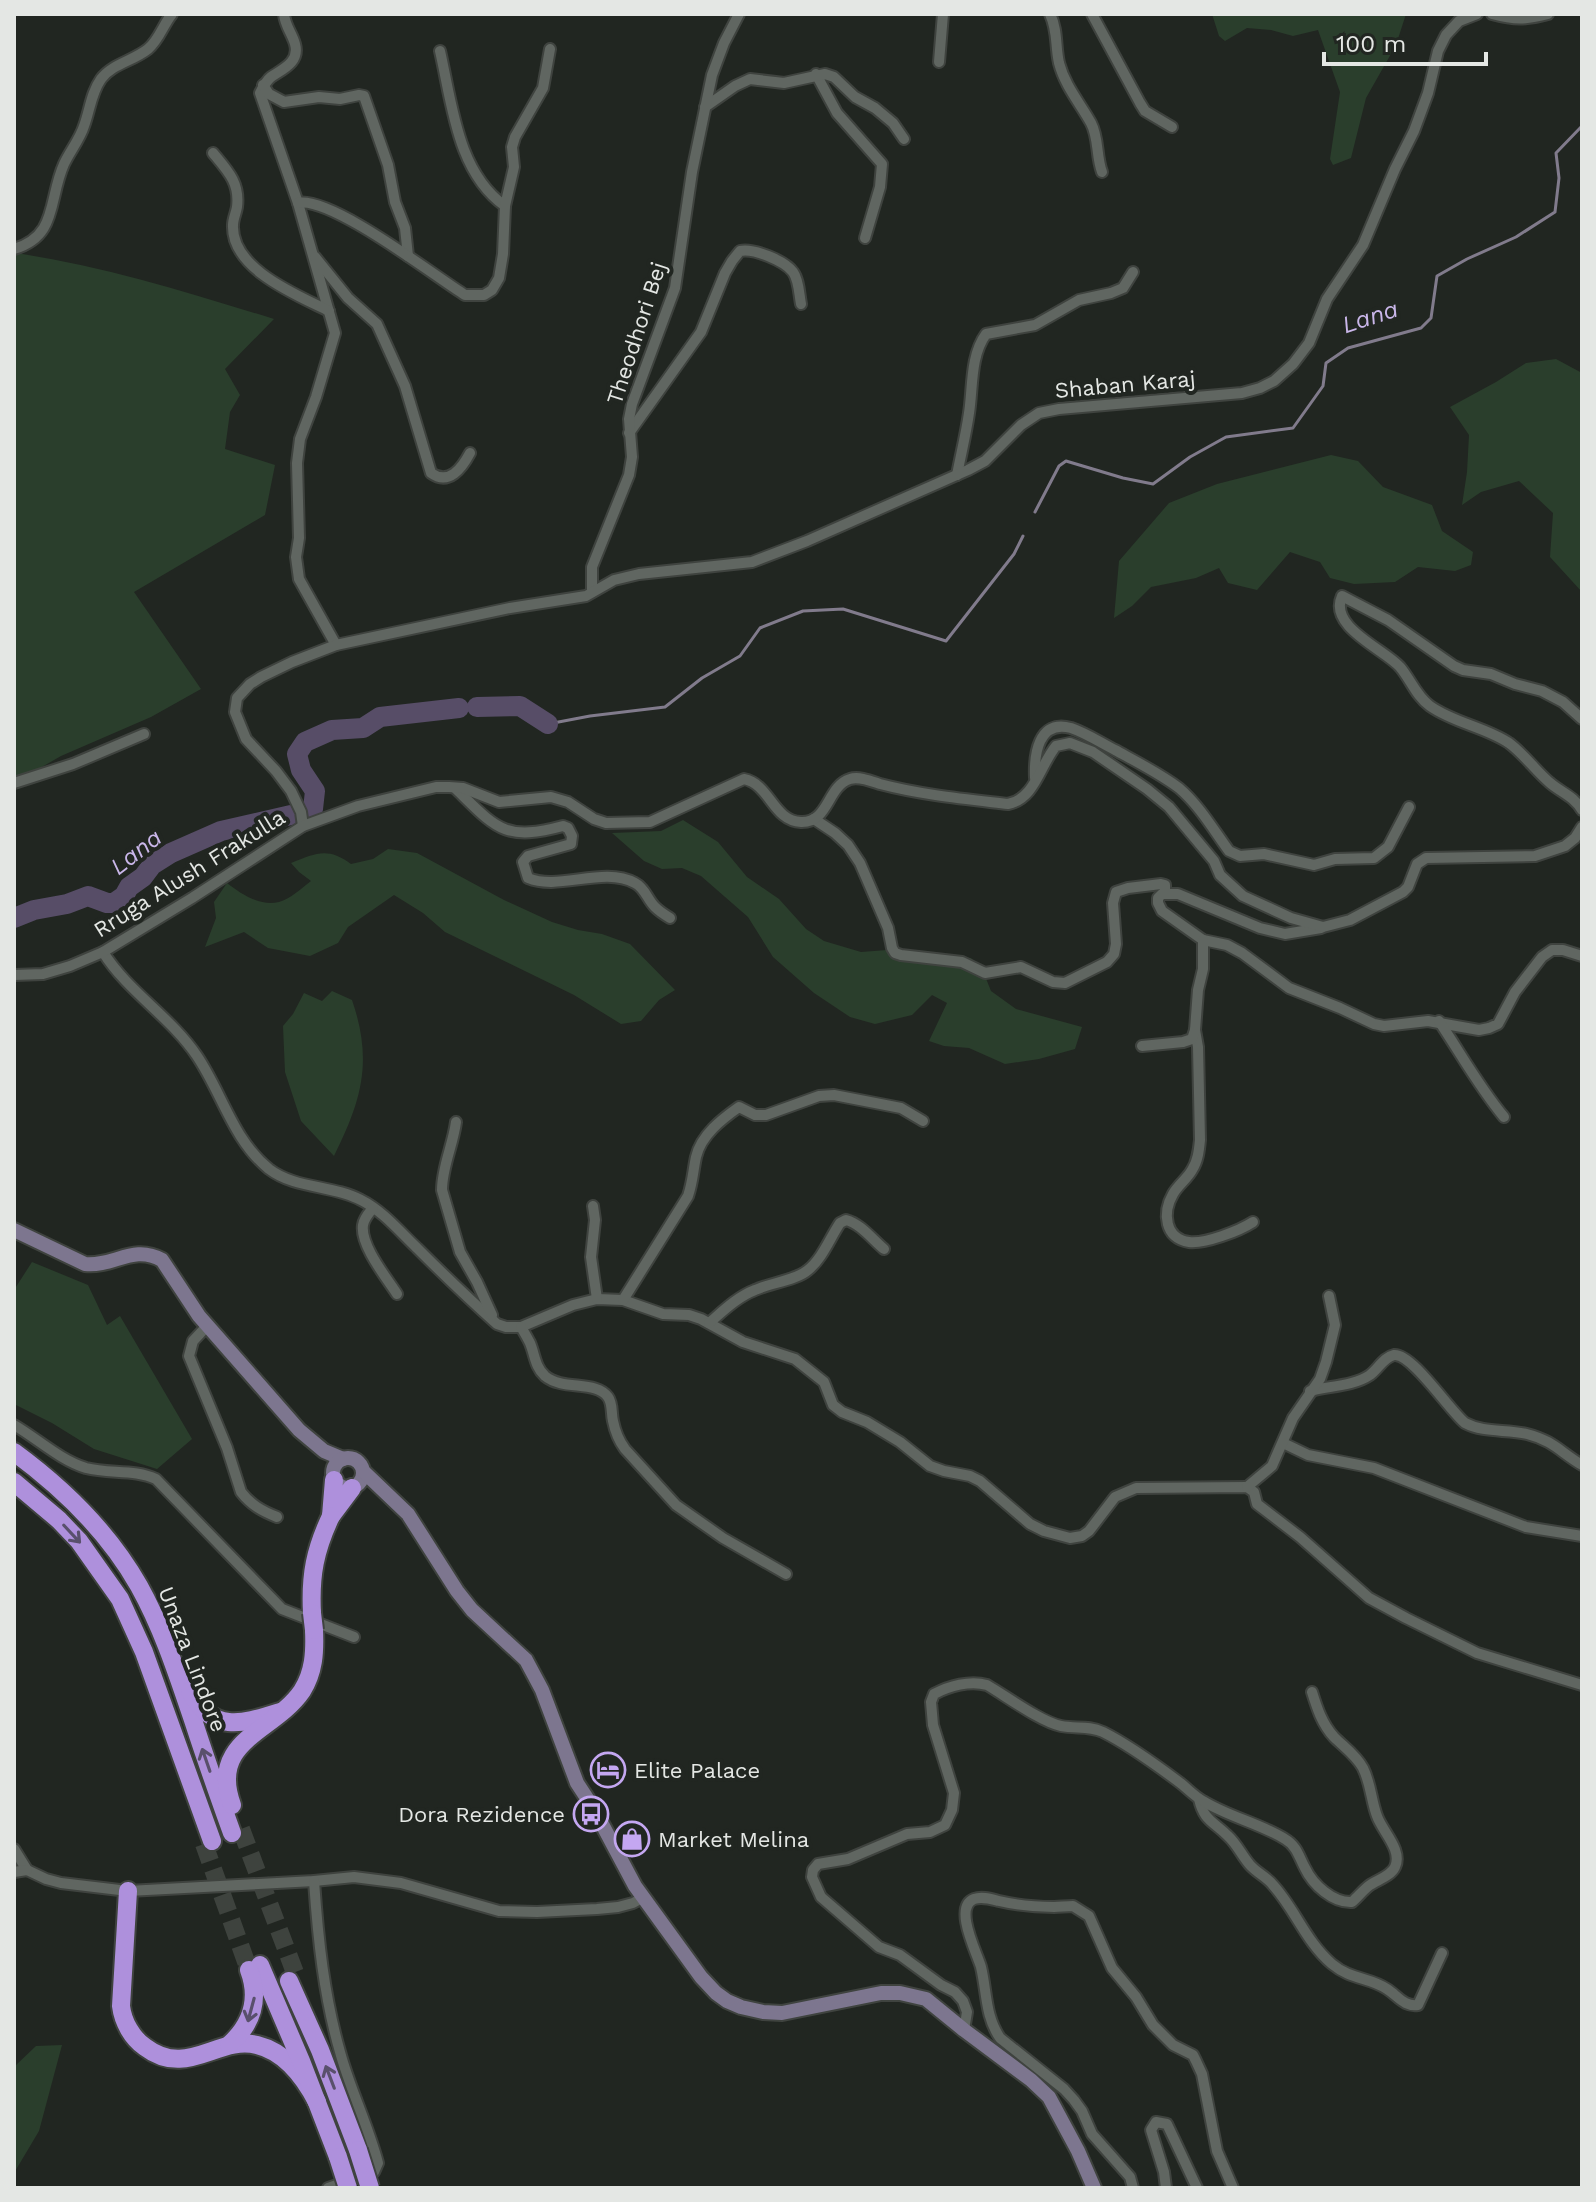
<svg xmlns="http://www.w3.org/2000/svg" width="1596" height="2202" font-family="'Work Sans',sans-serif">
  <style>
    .green { fill: #2a3e2c }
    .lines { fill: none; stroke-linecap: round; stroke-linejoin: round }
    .stream { stroke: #817b8c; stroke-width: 3 }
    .river { stroke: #574d67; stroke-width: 20 }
    .trunk-tunnel { stroke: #3e433e; stroke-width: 18; stroke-dasharray: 18 9; stroke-linecap: butt }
    .minor-casing { stroke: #3f433f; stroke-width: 14 }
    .secondary-casing { stroke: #3f433f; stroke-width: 18 }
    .trunk-casing { stroke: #3f433f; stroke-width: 22 }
    .minor { stroke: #606661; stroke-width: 10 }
    .secondary { stroke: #7d768f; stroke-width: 14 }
    .trunk { stroke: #ae90dc; stroke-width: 18 }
    .trunk-bridge-casing { stroke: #3f433f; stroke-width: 22; stroke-linecap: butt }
    .trunk-bridge { stroke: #ae90dc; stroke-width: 18 }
    .oneway { stroke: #59506c }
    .labels { text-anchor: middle; stroke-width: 8; stroke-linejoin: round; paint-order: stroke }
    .street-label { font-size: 22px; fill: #e4e7e4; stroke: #212621 }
    .poi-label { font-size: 22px; fill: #e4e7e4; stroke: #212621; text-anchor: start }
    .water-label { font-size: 24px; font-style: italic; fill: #cab7ea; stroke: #212621 }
  </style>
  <rect width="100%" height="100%" fill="#212621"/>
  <!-- green -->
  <g class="green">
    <path d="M1212,14H1406L1396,45L1366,98L1351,158L1333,165L1330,159L1340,92L1318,30L1293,36L1271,30L1247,28L1225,41L1219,36Z"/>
    <path d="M16,253C104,266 189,293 274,319L225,369L240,395L230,412L225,449L275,465L265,515L134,592L201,689L151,717L61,756L14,783V254Z"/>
    <path d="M1556,359L1582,373V592L1550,557L1553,513L1519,481L1481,492L1462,505L1467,472L1469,435L1450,407L1496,382L1526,363Z"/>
    <path d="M1331,455L1358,461L1383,487L1432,505L1442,531L1473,552L1471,565L1455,571L1418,567L1395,582L1354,584L1330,578L1320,562L1290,552L1257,590L1228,583L1219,568L1196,578L1151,587L1132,606L1114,618L1119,561L1169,503L1217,484Z"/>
    <path d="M683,820L718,842L747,877L779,899L806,929L824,941L861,952L900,949L971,958L983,971L991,991L1016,1009L1082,1027L1075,1049L1039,1059L1005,1064L969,1048L944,1046L929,1041L947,1003L932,995L912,1015L875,1024L850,1017L814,993L773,957L748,917L701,876L682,868L662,869L644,861L612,833L661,831Z"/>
    <path d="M388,849L417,853L504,900L552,922L578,930L602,934L630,944L675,990L659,1000L641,1021L621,1024L574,995L445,932L423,913L394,895L348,927L338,943L310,956L268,948L244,932L205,947L216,918L214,902L227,883C241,894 261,907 279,902C290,899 302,888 311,881L299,872L291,863C316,853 328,847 351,864L373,859Z"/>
    <path d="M332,991L352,1000C373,1061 362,1100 334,1156L301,1121L285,1072L283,1026L293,1014L304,993L322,1001Z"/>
    <path d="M32,1262L88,1285L107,1325L120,1316L192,1439L157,1469L94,1449L52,1423L14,1404V1290Z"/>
    <path d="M62,2045L39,2131L14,2173V2067L36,2046Z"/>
  </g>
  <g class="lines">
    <!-- stream -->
    <g class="stream">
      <path d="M1035,512L1059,466L1066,461L1123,478L1153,484L1190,457L1226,437L1293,428L1323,386L1326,363L1348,348L1421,328L1431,318L1437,276L1467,259L1516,237L1555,212L1559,178L1556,153L1582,126"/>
      <path d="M548,724L590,716L665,707L702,678L740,656L760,628L803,611L843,609L946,641L1014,554L1023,536"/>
    </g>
    <!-- river -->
    <g class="river">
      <path d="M477,707L520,706L548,724"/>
      <path d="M310,810L313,809L315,791L301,770L297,754L305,742L332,730L363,728L380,717L459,708"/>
      <path d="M14,918L34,910L67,904L88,896L107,903H114L124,896L129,887L143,877L152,865L171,853L221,831L291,815"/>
    </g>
    <!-- trunk-tunnel -->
    <g class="trunk-tunnel">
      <path d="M241,1829L297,1978"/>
      <path d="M204,1844L249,1970"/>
    </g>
    <!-- minor casing -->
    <g class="minor-casing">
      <g id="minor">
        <path d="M284,14C285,26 292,33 295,44C300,62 283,69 271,77C266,81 263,87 260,93L298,203L335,333L316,397L300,439L297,463L299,538L296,557L299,579L336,645"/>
        <path d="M1050,14C1058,31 1055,45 1059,63C1065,86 1080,103 1091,123C1099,138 1096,156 1102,172"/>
        <path d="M1092,14L1140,103L1145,111L1172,127"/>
        <path d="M1492,14C1514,20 1526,20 1548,14"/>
        <path d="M440,51C452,103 457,172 505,206"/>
        <path d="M939,62L943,14"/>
        <path d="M816,74L837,113L882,164L880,187L865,238"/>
        <path d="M263,85L269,94L284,102L319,97L340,99L359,95L364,96L388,165L395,202L405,228L408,256"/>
        <path d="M705,107L735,86L750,79L784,83L825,74L834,77L855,97L875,108L893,123L904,139"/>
        <path d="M213,153C228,171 240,183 237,207C236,213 233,219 233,225C231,269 297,295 329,311"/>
        <path d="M298,203C331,196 433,275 465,295H484L492,290L499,278L503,254L505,206L514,167L512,147L515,137L543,88L550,49"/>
        <path d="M14,249C58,236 48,200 64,164C70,151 80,139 84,126C90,110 91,93 101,79C112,64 133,61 148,49C159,40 163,25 172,14"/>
        <path d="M315,257L348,298L377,324L405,386L431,473C449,486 462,468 470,453"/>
        <path d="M629,433L701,332L725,273L732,261L740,251C754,248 785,261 793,272C799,280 799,294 801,304"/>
        <path d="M957,475C961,454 966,434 969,413C973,388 970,356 986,334L1035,325L1079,300L1111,293L1123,288L1133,272"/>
        <path d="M592,592V567L629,475L632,457L629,419L632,404L675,288L692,172L712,75L724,43L739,14"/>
        <path d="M1582,719L1563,702L1542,691L1515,684L1491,674L1463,670L1454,666L1388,620L1342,596C1328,627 1384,649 1400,667C1411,680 1416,696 1430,706C1454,723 1485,727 1509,743C1524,754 1535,770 1549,782C1560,792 1574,796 1582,810"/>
        <path d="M1035,778C1034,755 1038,719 1071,728C1086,733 1101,743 1115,750C1137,762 1159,773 1179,788C1199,805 1213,829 1229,851L1240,856L1264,854L1314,865L1335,859L1374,858L1388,847L1409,807"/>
        <path d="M14,783L73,764L144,734"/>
        <path d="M455,788C496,828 504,842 563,826L568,828L572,836L571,844L528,856L523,862L528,878C559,891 603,866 635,883C645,888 647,899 655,907C659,911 665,915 670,918"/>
        <path d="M814,819L835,833L848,845L860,863L888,928L892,948L895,953L901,955L962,962L985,973L1021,967L1053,982L1065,983L1107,962L1114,954L1116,944L1113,903L1116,892L1128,888L1161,884L1165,885V893"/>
        <path d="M303,826L301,812L291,791L276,771L246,739L235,712L237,698L250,684L261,677L292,662L336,645L510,608L586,596L614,580L639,574L752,562L807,541L968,470L985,461L1021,425L1039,413L1059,409L1242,393L1260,388L1274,381L1293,364L1309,343L1327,299L1363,245L1395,169L1414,131L1428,93L1438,51L1446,35L1459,21L1477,14"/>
        <path d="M1321,928L1285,934L1260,928L1178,894H1162L1158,898V903L1162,911L1203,940L1227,945L1242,953L1289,988L1340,1008L1374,1024L1384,1026L1428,1021L1479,1030L1489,1028L1498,1024L1515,992L1542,957L1552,950H1563L1582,956"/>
        <path d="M103,952C128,992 171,1017 197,1056C222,1093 233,1140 269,1169C295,1189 333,1185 361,1200C383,1211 400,1232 417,1248C443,1274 469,1299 497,1324L506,1327H521L573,1305L597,1299L623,1300L663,1314L689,1315L701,1319L743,1342L795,1359L824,1382L833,1405L842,1412L867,1422L900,1442L930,1466L944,1471L970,1476L980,1481L1030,1524L1044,1531L1070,1538L1082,1536L1089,1531L1115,1497L1136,1488L1247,1487L1254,1492L1257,1504L1300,1537L1369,1598L1406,1618L1477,1653L1582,1685"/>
        <path d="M14,975L43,974L70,966L103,952L192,898L303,826L358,806L436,787H449L463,788L499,802L551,797L568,802L594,819L606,823L650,822L744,779C770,784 773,821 801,822C829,823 827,786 850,779C859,776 871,781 880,784C922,795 965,799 1008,804C1035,799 1040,765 1056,746L1070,743L1093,752L1147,789L1169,807L1214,861L1220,875L1243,896L1291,918L1323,927L1350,920L1403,892L1408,887L1417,864L1426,858L1535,856L1565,846L1575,838L1582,827"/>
        <path d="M1439,1021C1461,1054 1479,1087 1504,1117"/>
        <path d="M1195,1030L1198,1047L1200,1140C1199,1150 1198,1161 1192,1170C1187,1179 1178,1185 1173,1194C1162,1213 1165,1239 1189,1242C1205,1244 1239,1231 1253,1222"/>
        <path d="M1142,1046L1183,1042L1192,1039L1195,1030L1198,990L1203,969V940"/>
        <path d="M456,1122C453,1145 442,1167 442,1190L460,1252L477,1282L492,1315"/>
        <path d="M593,1206L595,1220L591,1257L597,1299"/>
        <path d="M373,1208C369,1213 364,1218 363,1225C360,1245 386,1277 397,1294"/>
        <path d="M623,1300L688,1196C693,1181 693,1171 696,1157C701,1135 722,1119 739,1107L755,1115H766L819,1096L834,1095L901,1108L923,1121"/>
        <path d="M709,1323C723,1311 737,1297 755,1290C770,1283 797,1280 808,1270C822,1259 830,1238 840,1223L846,1220C861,1224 872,1239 884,1249"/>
        <path d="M207,1326L193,1341L189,1356L227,1448L241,1492C251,1505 262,1511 277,1517"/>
        <path d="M521,1327C524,1332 527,1337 530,1343C535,1355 535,1367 545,1376C563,1391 596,1380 608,1397C613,1404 611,1413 613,1421C615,1431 619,1441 625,1449L676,1505L723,1538L786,1574"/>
        <path d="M1310,1391C1329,1386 1354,1386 1370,1375C1378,1369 1384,1357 1394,1355C1412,1353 1449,1410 1465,1423C1484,1433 1506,1429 1527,1434C1554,1441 1560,1452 1582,1465"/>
        <path d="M14,1425C38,1439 60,1460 86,1468C109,1474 135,1469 156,1479L282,1609L354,1637"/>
        <path d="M1283,1443L1308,1455L1374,1468L1526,1527L1582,1536"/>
        <path d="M1247,1487L1272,1466L1293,1418L1320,1379L1326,1362L1335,1325L1329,1296"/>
        <path d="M1199,1799C1204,1821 1213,1821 1228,1836C1237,1844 1242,1856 1250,1865C1257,1873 1267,1877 1273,1885C1295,1909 1306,1942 1332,1964C1351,1980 1369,1977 1387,1989C1398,1996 1404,2007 1418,2005L1442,1953"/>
        <path d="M14,1849L27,1870L46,1879L61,1883L128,1891L314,1881L354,1877L401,1883L499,1911L537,1912L597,1909L618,1907L633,1903L642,1898"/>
        <path d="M14,1872L27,1870"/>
        <path d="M314,1881C318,1939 324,1996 340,2052C350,2089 368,2125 378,2163L374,2172L328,2188"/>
        <path d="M964,2030L967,2012L963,2001L955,1992L941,1985L900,1955L879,1947L821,1897L812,1877L813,1870L818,1864L848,1859L907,1834L930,1832L945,1825L952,1810L954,1793L933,1725L931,1702L934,1694C949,1686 970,1680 987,1685C1006,1696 1041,1722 1061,1726C1076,1729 1088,1725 1103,1732C1129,1745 1155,1764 1179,1782C1187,1788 1194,1796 1203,1801C1229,1817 1259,1823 1285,1839C1297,1846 1299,1857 1305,1868C1313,1885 1333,1903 1352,1902C1358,1897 1363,1890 1370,1885C1377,1880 1391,1876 1395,1867C1403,1850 1382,1831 1377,1816C1371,1800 1371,1784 1363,1768C1356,1755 1344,1747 1334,1737C1322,1724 1317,1708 1312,1692"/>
        <path d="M1133,2188L1130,2177L1092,2134L1082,2111L1074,2100L1064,2089L1000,2038C985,2016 987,1992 981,1967C977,1953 953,1907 974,1899C982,1896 991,1899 999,1901C1016,1905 1036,1907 1054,1907C1060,1907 1066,1906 1073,1906L1089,1916L1112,1968L1136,1997L1153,2025L1173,2045L1193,2055L1196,2061L1202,2074L1217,2151L1233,2188"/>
        <path d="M1166,2188L1164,2172L1151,2130L1156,2122L1167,2124L1197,2188"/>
      </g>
    </g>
    <!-- secondary casing -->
    <g class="secondary-casing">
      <g id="secondary">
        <path d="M14,1230L85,1264C114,1267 133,1244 162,1260L199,1316L299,1430L324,1451L343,1459"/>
        <circle cx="348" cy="1473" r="15"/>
        <path d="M363,1471L408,1514L457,1591L472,1610L526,1660L542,1690L577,1783L594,1809L635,1886L701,1977L716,1993L727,2001L741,2007L763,2012L782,2013L881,1993H900L926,1999L964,2030L1031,2080L1049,2097L1078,2151L1094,2188"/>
      </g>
    </g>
    <!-- trunk casing -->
    <g class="trunk-casing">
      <g id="trunk">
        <path d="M14,1452C63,1488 109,1533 139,1586C163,1629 178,1676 194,1723C206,1760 219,1797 232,1833"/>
        <path d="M334,1480L331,1516L352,1488"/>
        <path d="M14,1482L59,1520L79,1541L120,1599L144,1652L212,1841"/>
        <path d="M312,1613C310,1575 315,1550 331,1516"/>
        <path d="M190,1691C213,1734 242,1724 280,1712"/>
        <path d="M232,1805C208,1740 274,1732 302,1691C314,1672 315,1652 314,1630"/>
        <path d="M128,1891L121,2006C123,2022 132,2038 145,2047C187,2079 218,2035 257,2045C286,2052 304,2077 317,2102"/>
        <path d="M260,1965L301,2061L338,2157"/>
        <path d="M289,1981L320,2050L358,2150"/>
        <path d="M229,2045C252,2024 260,1999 249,1970"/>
      </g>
    </g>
    <!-- minor -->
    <use href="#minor" class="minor"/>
    <!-- secondary -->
    <use href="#secondary" class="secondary"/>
    <!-- trunk -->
    <use href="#trunk" class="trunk"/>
    <!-- trunk-bridge casing -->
    <g class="trunk-bridge-casing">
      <g id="trunk-bridge">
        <path d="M312,1613L314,1630"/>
        <path d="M358,2150L370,2188"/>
        <path d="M338,2157L348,2188"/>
      </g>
    </g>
    <!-- trunk-bridge -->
    <use href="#trunk-bridge" class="trunk-bridge"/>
  </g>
  <!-- one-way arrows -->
  <defs><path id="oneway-shaft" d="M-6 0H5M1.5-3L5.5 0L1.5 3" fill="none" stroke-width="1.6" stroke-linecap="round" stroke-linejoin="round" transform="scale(2)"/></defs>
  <g class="oneway">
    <use href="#oneway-shaft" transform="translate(72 1534) rotate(47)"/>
    <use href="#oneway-shaft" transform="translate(206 1760) rotate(-109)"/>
    <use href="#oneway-shaft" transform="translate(251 2010) rotate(105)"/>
    <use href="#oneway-shaft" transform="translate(330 2077) rotate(-111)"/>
  </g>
  <!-- icons -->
  <defs>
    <g id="hotel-ring" transform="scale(1.8)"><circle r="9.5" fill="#212621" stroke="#c4a7f1" stroke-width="1.5"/><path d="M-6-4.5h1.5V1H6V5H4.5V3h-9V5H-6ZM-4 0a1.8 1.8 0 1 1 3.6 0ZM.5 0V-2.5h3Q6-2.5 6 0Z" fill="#c4a7f1"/></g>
    <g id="bus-ring" transform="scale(1.8)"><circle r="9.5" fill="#212621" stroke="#c4a7f1" stroke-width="1.5"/><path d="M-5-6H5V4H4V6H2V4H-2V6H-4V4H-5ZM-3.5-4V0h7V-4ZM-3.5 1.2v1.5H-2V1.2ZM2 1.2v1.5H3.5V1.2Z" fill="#c4a7f1"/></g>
    <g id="shop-ring" transform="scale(1.8)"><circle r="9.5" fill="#212621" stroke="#c4a7f1" stroke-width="1.5"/><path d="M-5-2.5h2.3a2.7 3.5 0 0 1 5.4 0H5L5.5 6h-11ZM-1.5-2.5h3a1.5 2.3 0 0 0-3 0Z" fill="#c4a7f1"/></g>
  </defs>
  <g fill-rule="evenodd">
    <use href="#hotel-ring" x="608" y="1770"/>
    <use href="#bus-ring" x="591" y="1814"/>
    <use href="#shop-ring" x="632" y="1839"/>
  </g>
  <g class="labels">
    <!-- street labels -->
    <g class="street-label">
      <text transform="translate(636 333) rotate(-72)" y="8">Theodhori Bej</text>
      <text transform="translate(1125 384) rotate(-5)" y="8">Shaban Karaj</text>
      <text transform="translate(189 873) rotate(-32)" y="8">Rruga Alush Frakulla</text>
      <text transform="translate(193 1659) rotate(69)" y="8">Unaza Lindore</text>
    </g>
    <!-- poi labels -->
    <g class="poi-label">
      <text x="634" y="1778">Elite Palace</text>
      <text x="565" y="1822" text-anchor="end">Dora Rezidence</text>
      <text x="658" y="1847">Market Melina</text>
    </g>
    <!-- water labels -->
    <g class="water-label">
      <text transform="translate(1370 317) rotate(-18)" y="8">Lana</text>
      <text transform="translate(136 852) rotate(-38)" y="8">Lana</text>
    </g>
  </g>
  <!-- border -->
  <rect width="1596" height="2202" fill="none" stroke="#e4e7e4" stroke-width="32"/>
  <!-- scale -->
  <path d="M1324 52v12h162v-12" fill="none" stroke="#e4e7e4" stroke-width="4"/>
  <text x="1336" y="52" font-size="24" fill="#e4e7e4" stroke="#212621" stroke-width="6" paint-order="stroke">100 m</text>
</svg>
